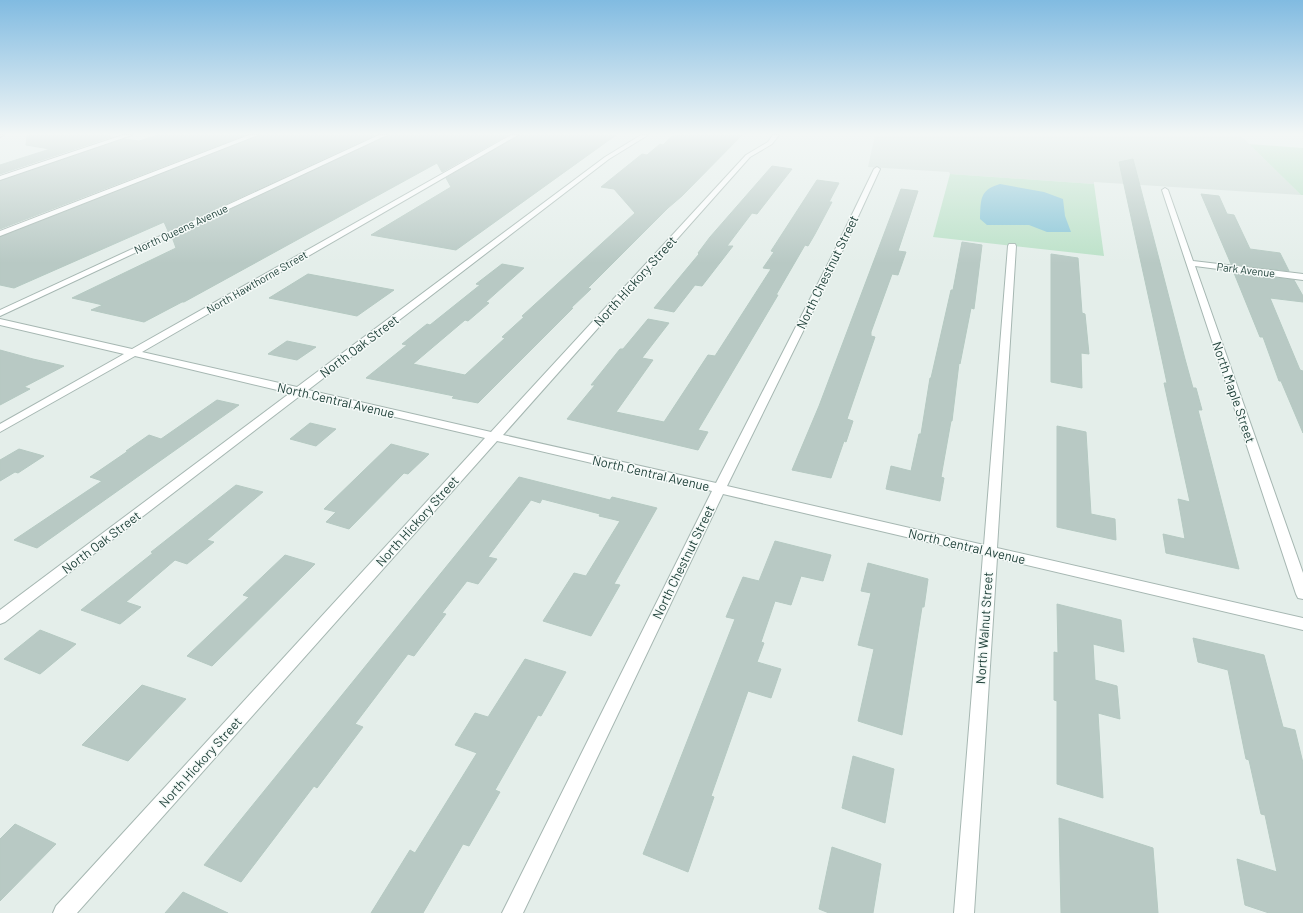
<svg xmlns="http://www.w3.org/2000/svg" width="1303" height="913" font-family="Barlow,sans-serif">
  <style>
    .built { fill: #d1ded9 }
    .green { fill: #bbe1c8 }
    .water { fill: #88c5d7 }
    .building { fill: #b8c9c4; stroke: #b5c9c2 }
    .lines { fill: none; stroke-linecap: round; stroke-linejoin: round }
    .street-casing { stroke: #a6b7b2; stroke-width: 2 }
    .street { fill: #fff; fill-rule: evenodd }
    .labels { text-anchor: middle; stroke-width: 3; stroke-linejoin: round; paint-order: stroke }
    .far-street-label { font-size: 11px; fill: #21423b; stroke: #f5faf8 }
    .street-label { font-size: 13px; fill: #21423b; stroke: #f5faf8 }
  </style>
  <rect width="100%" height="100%" fill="#e4eeea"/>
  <!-- built -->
  <path class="built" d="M875,135H1240L1301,195L1094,182V184L950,174L949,172L868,167Z"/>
  <!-- green -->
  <g class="green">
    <path d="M1249,144L1303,148V195H1301Z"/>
    <path d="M950,174L1094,184L1104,256L933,237Z"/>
  </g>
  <!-- water -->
  <path class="water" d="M1000,184L1044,192L1063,199L1065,216L1071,232H1047L1029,225H987L980,219C981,200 979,190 1000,184Z"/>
  <!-- building -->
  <g class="building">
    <path d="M27,135H110L111,137L0,174V165L50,149L26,145Z"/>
    <path d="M158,135H245L0,229V181L124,139L139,141Z"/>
    <path d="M259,135H375L168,231L164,222L14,288L0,285V237Z"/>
    <path d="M388,135H508L442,172L437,163L184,302H182L144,322L91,310L103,305L72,298L176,248L172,237Z"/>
    <path d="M519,135H616L456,250L371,235L451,187L446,178Z"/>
    <path d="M682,135H742L682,196L668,208L588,288L591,289L571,308H573L478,403L452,398L454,396L366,378L407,345L402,344L427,324L430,325L480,285L476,284L502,264L524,268L486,302L489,303L468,321L465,320L413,364L465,375L505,338L502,337L524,317L522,316L635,213L614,189L601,187L642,154L647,155L660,144L663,145L672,136Z"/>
    <path d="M1133,159L1185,359L1193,388H1196L1202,410H1198L1239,569L1166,553L1163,534L1185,539L1178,499L1190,502L1164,383H1167L1154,322L1119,162Z"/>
    <path d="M772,166L792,169L757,214L752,213L727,246H733L702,286L695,285L674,312L654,308L699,254L698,253L710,237Z"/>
    <path d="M817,180L839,183L829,202H832L815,234L808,246L805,245L776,295H778L698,430L708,432L698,450L567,419L595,385H591L620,349H623L648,319L669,323L642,358L653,360L616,412L664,422L708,355L715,356L771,269L763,268L774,252L771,251Z"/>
    <path d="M901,189L918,191L898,251L906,252L898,275L892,274L871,332V336L875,337L847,419L853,421L846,442L844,441L831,478L792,470L819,406Z"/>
    <path d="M1201,194L1219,196L1227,214L1234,215L1250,249L1280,253L1289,271L1231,264Z"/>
    <path d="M962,242L982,245L974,309L971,308L960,364L959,363L952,421H951L941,477L944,478L940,501L886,489L891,466L911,471L919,434H921L930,378H931L951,290H953Z"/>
    <path d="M1051,254L1078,258L1082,313L1085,314L1089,354L1081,353L1082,388L1051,382Z"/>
    <path d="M1234,273L1294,280L1303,296V302L1270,298L1300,370L1303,371V433L1281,381H1279L1263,337H1260Z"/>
    <path d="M308,274L394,290L357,316L269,298Z"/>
    <path d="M287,341L316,347L297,360L268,354Z"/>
    <path d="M0,350L33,359L64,366L24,387L30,389L0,405Z"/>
    <path d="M217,400L239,405L37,548L14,540L102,481L90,477L128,451H126L149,435L161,439Z"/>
    <path d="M310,423L336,429L316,446L290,439Z"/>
    <path d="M1057,426L1086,432L1091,514L1115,519L1116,540L1057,527Z"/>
    <path d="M391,444L429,454L408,474L404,473L349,529L326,522L336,512L324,509Z"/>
    <path d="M19,449L44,456L18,473L15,472L0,481V460Z"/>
    <path d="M519,477L610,500L612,497L657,508L614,584L620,585L591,636L543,621L574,573L586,576L620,521L599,516L600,514L542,499L540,503L531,500L488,557L497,559L478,584L467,581L442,613L446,614L414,656L408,654L355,724L363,727L317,788L314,786L241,882L204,865Z"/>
    <path d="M236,485L263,492L207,540L214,542L187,564L175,560L126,602L141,607L120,624L81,610L153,553L151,552Z"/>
    <path d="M775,541L831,555L823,581L801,576L791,605L775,601L761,642L764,643L757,662L781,669L771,698L748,691L711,796L714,797L688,872L643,854L735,619L726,617L743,577L759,581Z"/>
    <path d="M285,555L315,564L212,666L187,656L249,597L243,595Z"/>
    <path d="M868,563L928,579L924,607H922L902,735L858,721L874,649L858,645L871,593L861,591Z"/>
    <path d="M1057,604L1121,620L1124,652L1093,644L1095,680L1117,686L1120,719L1098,713L1103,798L1057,784V701L1054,700V652L1058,653Z"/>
    <path d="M40,630L76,644L40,674L4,659Z"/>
    <path d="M1193,638L1264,655L1283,727L1295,730L1303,763V913H1269L1245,905L1237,859L1277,872L1265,815L1261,814L1249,760L1246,759L1228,670L1198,662Z"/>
    <path d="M525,659L566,672L541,716L538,715L495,790L500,792L469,846L463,844L423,913H371L410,850L415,853L477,753L455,745L475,713L488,717Z"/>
    <path d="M142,685L186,699L128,761L82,745Z"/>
    <path d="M853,756L894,769L885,823L842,808Z"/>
    <path d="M1059,818L1153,848L1158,913H1061Z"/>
    <path d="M15,824L56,844L0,901V839Z"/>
    <path d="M832,847L881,864L873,913H829L819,909Z"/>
    <path d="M183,892L228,913H165Z"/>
  </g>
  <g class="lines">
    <!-- street casing -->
    <g class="street-casing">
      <g id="street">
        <path d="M0,135H4L0,137Z"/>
        <path d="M123,135H132L0,180V176Z"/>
        <path d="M249,135H258L0,236V231Z"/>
        <path d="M379,135H387L0,316V310Z"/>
        <path d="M511,135H518L142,352L297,387L605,157L641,135H648L609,159L308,390L491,432L746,155L768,142L773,135H779L772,144L750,157L503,435L716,483L832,256L874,169L877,167L880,169L840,256L727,486L984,545L1008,246L1009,244H1015L1016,246L997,548L1303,618V630L997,558L974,913H954L983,555L723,494L523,913H502L712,491L497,441L77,913H53L56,906L485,438L301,395L5,622L0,624V610L290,393L135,356L0,432V424L124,354L0,325V319L132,349Z"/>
        <path d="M1165,188L1168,190L1193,261L1303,274V280L1195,266L1303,573V599L1298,598L1296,594L1162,190Z"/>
      </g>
    </g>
    <!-- street -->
    <use href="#street" class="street"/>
  </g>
  <!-- sky -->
  <linearGradient id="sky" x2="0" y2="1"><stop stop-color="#81bbe1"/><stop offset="0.51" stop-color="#f3f7f6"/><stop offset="1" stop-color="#f3f7f6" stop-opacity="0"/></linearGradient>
  <rect width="1303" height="263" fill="url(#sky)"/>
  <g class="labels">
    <!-- far-street labels -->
    <g class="far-street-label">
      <text transform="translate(181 229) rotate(-25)" y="4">North Queens Avenue</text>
      <text transform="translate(1246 270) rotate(7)" y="4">Park Avenue</text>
      <text transform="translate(257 282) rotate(-30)" y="4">North Hawthorne Street</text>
    </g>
    <!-- street labels -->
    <g class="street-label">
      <text transform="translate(827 272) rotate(-64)" y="5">North Chestnut Street</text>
      <text transform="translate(635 281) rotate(-48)" y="5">North Hickory Street</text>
      <text transform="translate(359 346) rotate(-37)" y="5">North Oak Street</text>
      <text transform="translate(1234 392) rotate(71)" y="5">North Maple Street</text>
      <text transform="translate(336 400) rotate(13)" y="5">North Central Avenue</text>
      <text transform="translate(651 473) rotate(13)" y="5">North Central Avenue</text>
      <text transform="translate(417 521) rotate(-48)" y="5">North Hickory Street</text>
      <text transform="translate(101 542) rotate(-37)" y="5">North Oak Street</text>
      <text transform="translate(967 546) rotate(13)" y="5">North Central Avenue</text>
      <text transform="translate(683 562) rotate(-64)" y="5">North Chestnut Street</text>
      <text transform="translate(984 628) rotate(-86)" y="5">North Walnut Street</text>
      <text transform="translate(200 762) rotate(-48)" y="5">North Hickory Street</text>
    </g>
  </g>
</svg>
